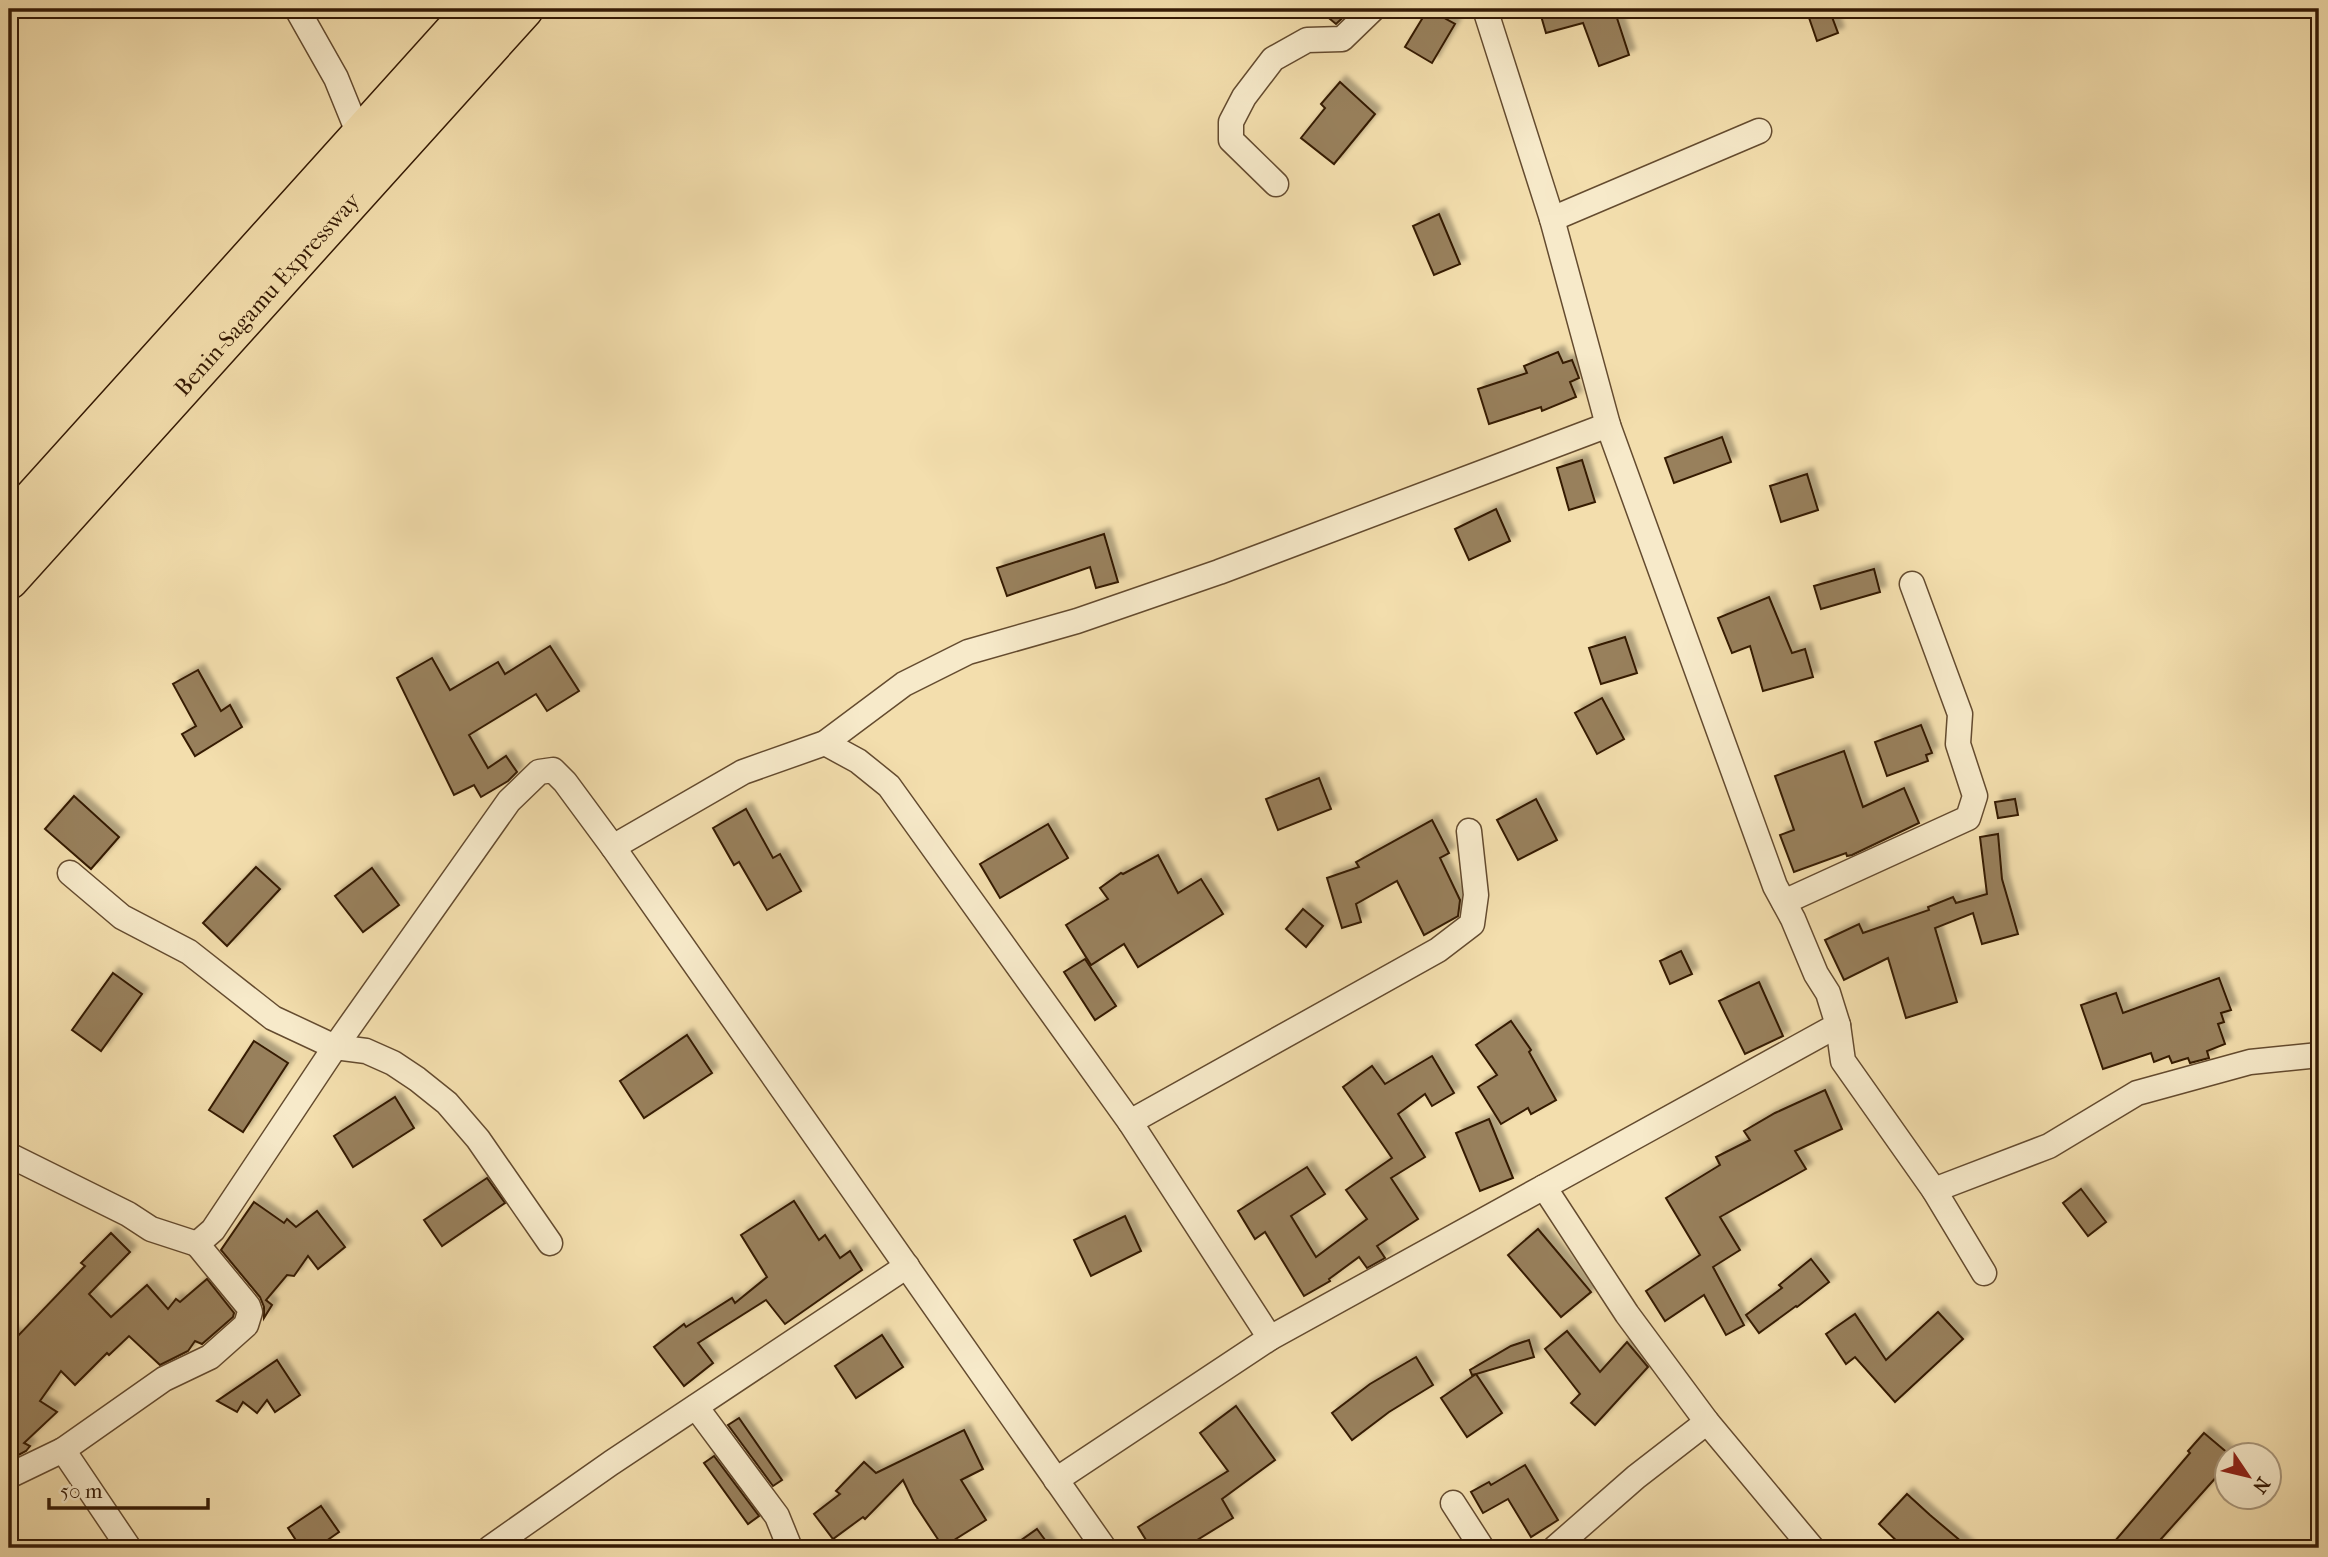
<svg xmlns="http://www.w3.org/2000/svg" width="2328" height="1557" font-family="'IM FELL French Canon',serif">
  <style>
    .building { fill: #98805c; stroke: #351a05; stroke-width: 2; filter: url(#shadow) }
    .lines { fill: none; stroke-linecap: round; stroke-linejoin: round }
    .minor-casing { stroke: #644b2f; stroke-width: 27 }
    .trunk-casing { stroke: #351a05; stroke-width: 41 }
    .minor { stroke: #f7eaca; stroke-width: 24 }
    .trunk { stroke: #f3dead; stroke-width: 38 }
    .labels { text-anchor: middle; stroke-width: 5; stroke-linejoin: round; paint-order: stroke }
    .street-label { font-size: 23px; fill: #351a05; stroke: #f7eaca }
  </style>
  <defs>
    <filter id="shadow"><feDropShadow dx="6" dy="-6" stdDeviation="2" flood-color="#0004"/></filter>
  </defs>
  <rect width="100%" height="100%" fill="#f3dead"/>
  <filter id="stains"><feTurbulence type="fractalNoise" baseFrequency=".00286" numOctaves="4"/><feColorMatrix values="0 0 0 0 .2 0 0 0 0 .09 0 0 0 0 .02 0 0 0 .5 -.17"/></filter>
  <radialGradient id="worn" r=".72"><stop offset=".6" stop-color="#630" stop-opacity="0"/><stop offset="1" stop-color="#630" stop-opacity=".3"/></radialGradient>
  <!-- building -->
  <g class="building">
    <path d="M1318,9H1352L1336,24Z"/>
    <path d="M1428,9L1455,24L1432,63L1405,47Z"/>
    <path d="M1539,9H1614L1629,55L1599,66L1583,23L1546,33Z"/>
    <path d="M1806,9H1829L1838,33L1817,41Z"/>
    <path d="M1340,82L1375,114L1334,164L1301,138L1325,108L1321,104Z"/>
    <path d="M1439,214L1460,264L1434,275L1413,226Z"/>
    <path d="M1558,352L1563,363L1572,360L1579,378L1570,382L1576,397L1542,411L1541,407L1489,424L1478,389L1527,373L1524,366Z"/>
    <path d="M1722,437L1731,462L1674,483L1665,458Z"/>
    <path d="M1582,460L1595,502L1569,510L1557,468Z"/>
    <path d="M1807,474L1818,510L1781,522L1770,486Z"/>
    <path d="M1496,509L1510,541L1469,560L1455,529Z"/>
    <path d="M1104,534L1118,582L1096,588L1090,567L1007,596L997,568Z"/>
    <path d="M1874,569L1880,592L1821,609L1814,586Z"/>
    <path d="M1769,597L1792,653L1805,649L1813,677L1763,691L1750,646L1732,653L1718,618Z"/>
    <path d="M1625,637L1637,673L1601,684L1589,648Z"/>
    <path d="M550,646L579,691L547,711L536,694L469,735L488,768L506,756L517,772L508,781L481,797L474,785L454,795L397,678L432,658L450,690L498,662L505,674Z"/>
    <path d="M198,670L221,711L230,705L242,727L195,756L182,734L196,726L173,684Z"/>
    <path d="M1602,698L1624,739L1597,754L1575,713Z"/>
    <path d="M1921,725L1932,753L1926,755L1928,761L1887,776L1875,742Z"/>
    <path d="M1844,751L1863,807L1904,788L1919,823L1852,855L1847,856L1846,853L1794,872L1780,835L1794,830L1775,776Z"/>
    <path d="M1319,778L1331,809L1278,830L1266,799Z"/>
    <path d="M74,796L119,837L91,869L45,829Z"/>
    <path d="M1536,799L1557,840L1518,860L1497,820Z"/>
    <path d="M2015,799L2018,815L1998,818L1995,802Z"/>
    <path d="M746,809L773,858L780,854L801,891L767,910L739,862L734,865L713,828Z"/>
    <path d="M1432,820L1449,853L1440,858L1460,900L1458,916L1424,935L1397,881L1356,904L1361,922L1342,928L1327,878L1359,867L1356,862Z"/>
    <path d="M1048,824L1068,858L1000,898L980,864Z"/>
    <path d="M1998,834L2002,879L2018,934L1982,944L1973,913L1935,928L1957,1002L1906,1018L1888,958L1844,980L1825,940L1859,924L1863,933L1929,910L1928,907L1953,897L1956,903L1987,894L1980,837Z"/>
    <path d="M1158,855L1178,893L1201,879L1223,914L1138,967L1124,944L1091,965L1066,925L1108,899L1100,888L1121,873L1123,874Z"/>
    <path d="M256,867L280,889L227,946L203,923Z"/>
    <path d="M372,868L399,905L363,932L335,896Z"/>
    <path d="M1303,909L1323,926L1306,947L1286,929Z"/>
    <path d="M1681,951L1692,974L1670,984L1660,961Z"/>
    <path d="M1085,959L1116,1006L1095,1020L1064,972Z"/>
    <path d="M113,973L142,994L101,1051L72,1030Z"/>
    <path d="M2219,978L2231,1010L2221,1013L2224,1022L2218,1024L2225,1044L2207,1051L2209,1058L2190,1063L2188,1058L2172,1063L2169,1056L2154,1062L2151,1053L2103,1069L2081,1005L2116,993L2123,1013Z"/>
    <path d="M1759,982L1783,1036L1745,1054L1719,1001Z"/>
    <path d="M1511,1021L1531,1050L1529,1052L1556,1100L1531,1114L1528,1108L1501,1124L1478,1087L1497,1075L1476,1045Z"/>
    <path d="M687,1035L712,1073L644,1118L620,1081Z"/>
    <path d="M254,1041L288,1063L243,1132L209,1110Z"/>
    <path d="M1432,1056L1454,1093L1432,1106L1425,1094L1398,1114L1425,1157L1391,1178L1418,1219L1377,1246L1385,1258L1367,1268L1359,1257L1329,1279L1330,1281L1304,1296L1265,1232L1255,1239L1238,1211L1307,1167L1325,1194L1291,1216L1316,1257L1367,1219L1346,1190L1392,1158L1343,1087L1372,1066L1385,1084Z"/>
    <path d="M1825,1090L1842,1129L1795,1151L1806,1169L1720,1217L1740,1250L1713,1267L1744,1325L1726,1335L1704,1295L1665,1321L1646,1291L1700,1255L1666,1198L1720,1165L1716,1157L1750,1140L1744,1131L1775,1113Z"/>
    <path d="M395,1097L414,1128L353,1167L334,1136Z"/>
    <path d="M1489,1119L1513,1178L1480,1191L1456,1133Z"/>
    <path d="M487,1178L505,1203L442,1246L424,1220Z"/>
    <path d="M2081,1189L2106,1222L2088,1236L2063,1203Z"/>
    <path d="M794,1201L819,1240L825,1235L840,1258L850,1251L862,1270L785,1324L766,1300L698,1343L713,1363L684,1386L654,1347L684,1324L686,1327L732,1298L735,1303L767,1277L741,1235Z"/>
    <path d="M254,1202L284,1223L287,1219L296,1227L317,1211L345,1247L318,1269L308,1256L294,1276L287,1275L266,1300L272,1305L264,1318V1307L260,1297L221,1250Z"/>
    <path d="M1125,1216L1141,1251L1091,1276L1074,1240Z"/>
    <path d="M1538,1229L1591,1292L1561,1317L1508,1255Z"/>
    <path d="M111,1233L130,1252L89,1294L111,1317L147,1285L168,1309L176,1299L180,1302L207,1279L234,1313L233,1317L202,1344L195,1341L188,1351L160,1365L129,1336L109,1355L107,1353L75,1385L61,1371L40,1401L57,1412L24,1443L30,1446L26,1451L9,1460V1331L17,1337L85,1266L81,1263Z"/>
    <path d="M1811,1259L1829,1282L1797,1307L1796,1306L1759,1333L1746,1315L1782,1288L1779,1285Z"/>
    <path d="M1938,1312L1963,1339L1895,1402L1855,1357L1846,1364L1826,1334L1855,1314L1886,1360Z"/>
    <path d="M1567,1331L1600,1372L1627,1342L1648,1367L1595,1425L1571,1403L1580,1394L1545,1349Z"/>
    <path d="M882,1335L903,1367L856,1398L835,1366Z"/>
    <path d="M1529,1340L1534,1357L1476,1374L1502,1413L1467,1437L1441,1398L1476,1374L1472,1375L1470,1370L1511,1346Z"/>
    <path d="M1416,1357L1433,1385L1389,1412L1352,1440L1332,1413L1370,1384Z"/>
    <path d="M277,1360L300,1395L275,1412L267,1400L257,1413L243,1402L237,1412L217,1401Z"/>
    <path d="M1236,1406L1275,1460L1222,1499L1233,1518L1184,1548H1151L1138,1527L1228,1471L1200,1433Z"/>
    <path d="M739,1418L782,1480L773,1486L728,1425Z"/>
    <path d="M964,1430L983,1469L961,1480L986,1520L943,1547L914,1503L903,1480L865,1519L863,1517L833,1539L814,1514L840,1494L836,1491L864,1462L876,1473Z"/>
    <path d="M2204,1433L2230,1455H2227V1465L2153,1548H2109L2190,1453L2188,1451Z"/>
    <path d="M714,1456L759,1516L748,1524L704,1463Z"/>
    <path d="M1525,1465L1558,1520L1531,1537L1508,1499L1483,1513L1471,1492L1489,1482L1491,1485Z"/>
    <path d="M1907,1494L1930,1515L1969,1548H1904L1879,1524Z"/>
    <path d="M321,1506L339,1532L316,1548H301L288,1528Z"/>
    <path d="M1037,1529L1051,1548H1010Z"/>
  </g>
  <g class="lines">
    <!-- minor casing -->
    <g class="minor-casing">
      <g id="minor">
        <path d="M297,9L336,78L360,137"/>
        <path d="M1485,9L1552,219L1608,425L1775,886L1793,919L1816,974L1828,993L1838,1025L1544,1187L1627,1314L1707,1422L1812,1548"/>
        <path d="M1276,184L1231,140V122L1244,97L1273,59L1307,40L1342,39L1373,9"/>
        <path d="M1552,219L1759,131"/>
        <path d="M825,743L858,761L889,786L1130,1122L1270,1338"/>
        <path d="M613,847L743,772L825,743L904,684L968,652L1077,621L1219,572L1608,425"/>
        <path d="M70,873L122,917L189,952L273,1018L335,1047L366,1051L393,1063L417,1079L447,1103L478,1139L550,1243"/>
        <path d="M1784,902L1968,818L1975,796L1958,744L1960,714L1912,584"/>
        <path d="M1838,1025L1843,1061L1934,1190L1984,1273"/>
        <path d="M1130,1122L1438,950L1472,924L1476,895L1469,831"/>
        <path d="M9,1155L128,1214L151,1229L197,1244"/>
        <path d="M1934,1190L2049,1146L2137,1093L2250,1062L2319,1055"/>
        <path d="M696,1407L777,1516L790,1548"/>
        <path d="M63,1450L129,1548"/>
        <path d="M9,1476L63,1450L164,1379L210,1357L246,1325L250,1312L248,1306L197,1244L213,1230L335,1047L509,801L539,772L553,770L565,782L613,847L1104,1548"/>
        <path d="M1056,1480L1270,1338L1544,1187"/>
        <path d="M1453,1503L1482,1548"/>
        <path d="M490,1548L611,1463L907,1266"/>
        <path d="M1555,1548L1636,1477L1707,1422"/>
      </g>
    </g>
    <!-- trunk casing -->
    <g class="trunk-casing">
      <g id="trunk">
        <path d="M9,525L474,9"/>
        <path id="s1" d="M9,580L524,9"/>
      </g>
    </g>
    <!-- minor -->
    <use href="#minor" class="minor"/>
    <!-- trunk -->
    <use href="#trunk" class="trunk"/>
  </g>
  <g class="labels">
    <!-- street labels -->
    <g class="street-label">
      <text dy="8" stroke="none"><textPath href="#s1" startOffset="385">Benin-Sagamu Expressway</textPath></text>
    </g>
  </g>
  <!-- margin -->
  <rect width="2328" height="1557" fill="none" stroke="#f3dead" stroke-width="35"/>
  <rect x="10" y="10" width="2307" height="1536" fill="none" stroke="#351a05" stroke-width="3.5"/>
  <rect x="18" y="18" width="2293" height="1522" fill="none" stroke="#351a05" stroke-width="2"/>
  <!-- north arrow -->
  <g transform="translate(2248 1476) rotate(125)"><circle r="33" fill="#f7eaca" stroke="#a9977b" stroke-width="2"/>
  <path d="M0-5L12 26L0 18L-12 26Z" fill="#8f2418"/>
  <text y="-10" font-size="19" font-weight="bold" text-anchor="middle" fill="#351a05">N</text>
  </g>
  <!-- scale -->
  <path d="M49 1498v10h159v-10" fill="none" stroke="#351a05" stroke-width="3.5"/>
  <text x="60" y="1498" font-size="21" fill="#351a05" stroke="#f7eaca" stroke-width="5" paint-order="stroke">50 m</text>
  <rect width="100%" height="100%" filter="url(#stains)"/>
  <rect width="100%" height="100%" fill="url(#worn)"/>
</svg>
